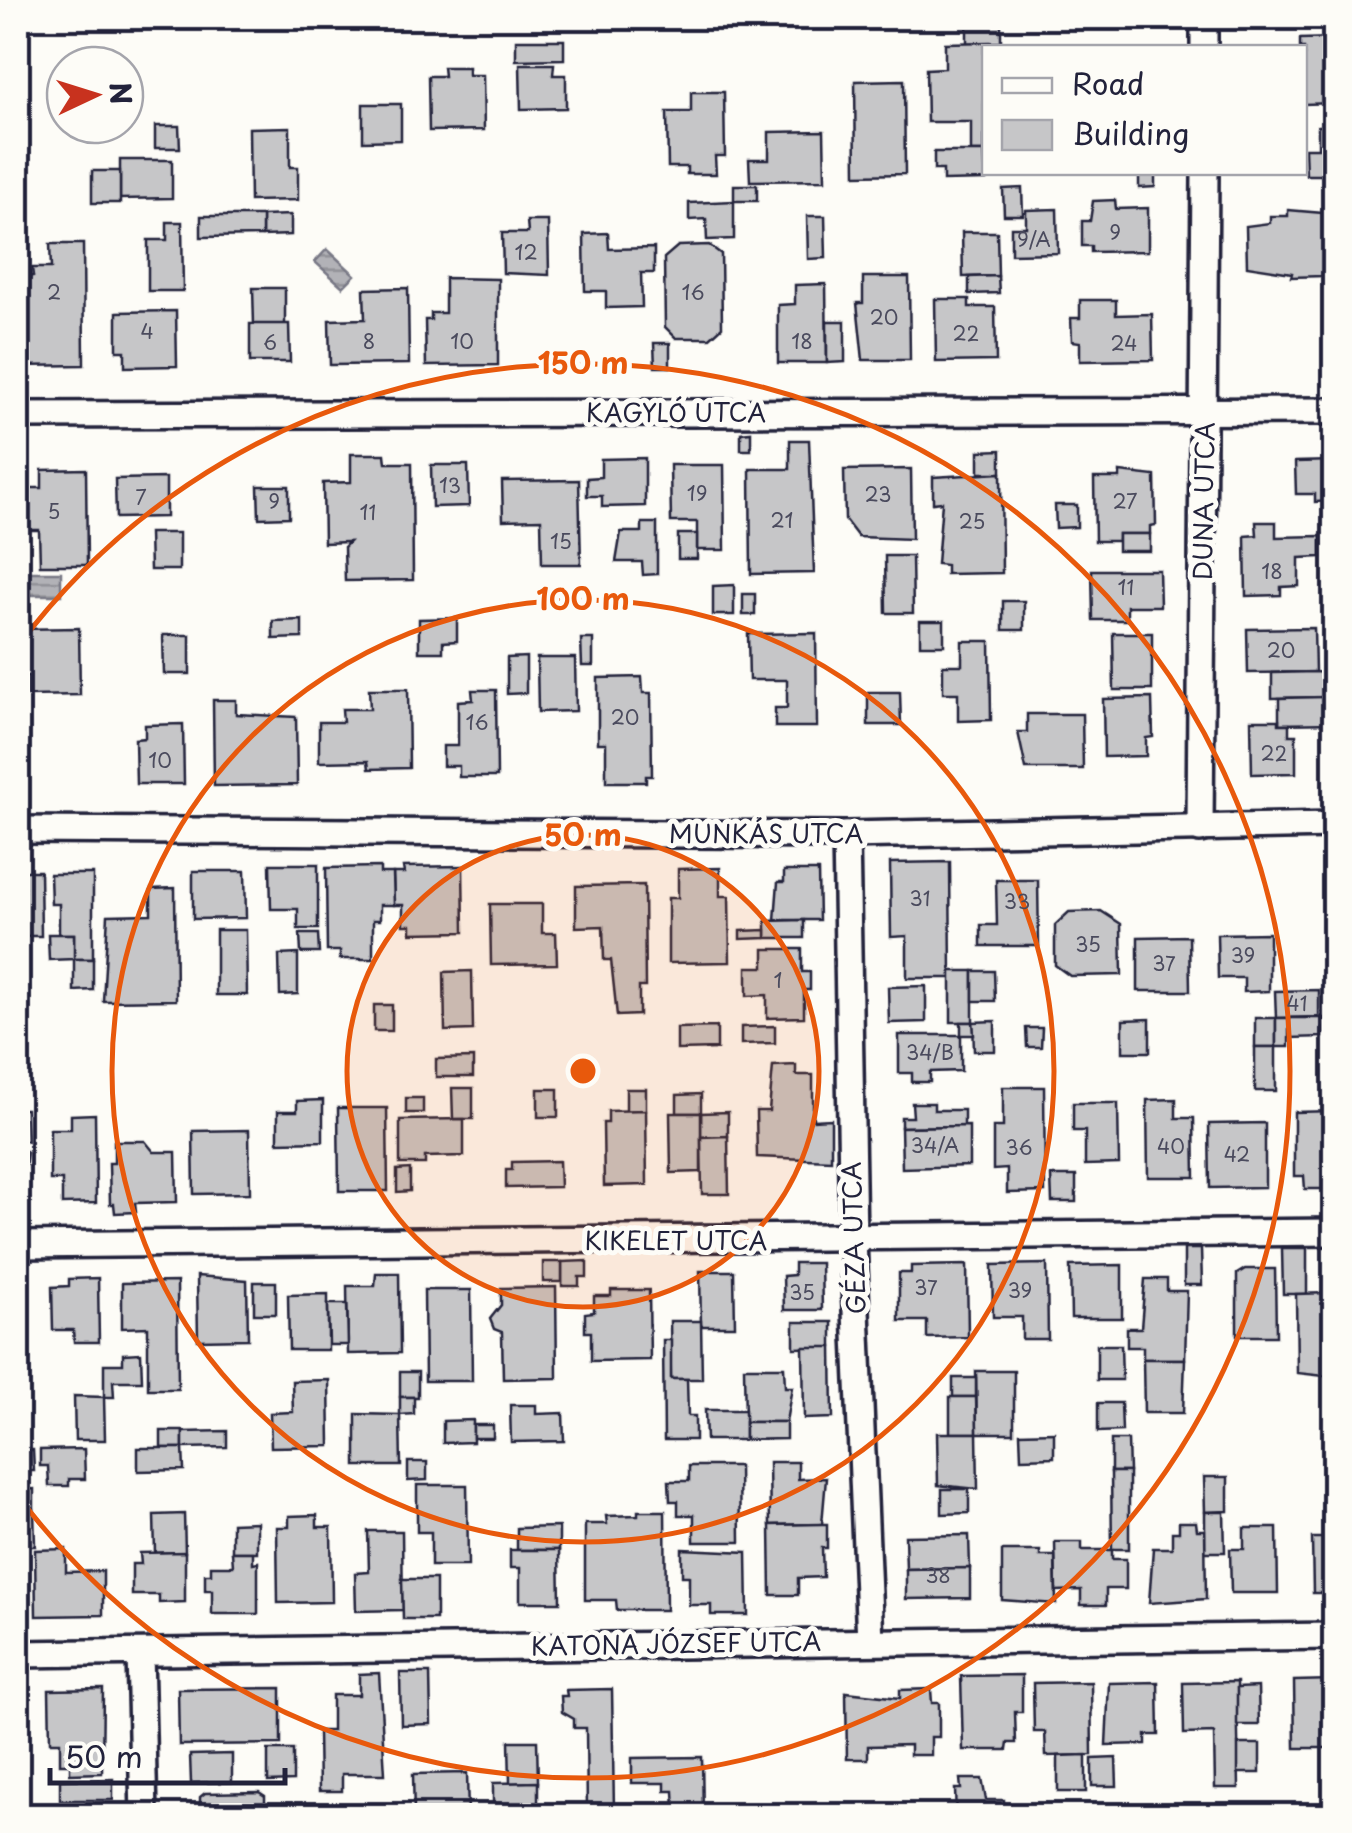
<svg xmlns="http://www.w3.org/2000/svg" width="1352" height="1833" font-family="'Playpen Sans',sans-serif">
  <style>
    .water { fill: url(#water-rules); stroke: #787885; stroke-width: 2.5 }
    .building { fill: #c6c6c8; stroke: #22223b; stroke-width: 2.5 }
    .lines { fill: none; stroke-linecap: round; stroke-linejoin: round }
    .street-casing { stroke: #22223b; stroke-width: 32 }
    .street { stroke: #fdfcf7; stroke-width: 25 }
    .ring { fill: none; stroke: #e8590c; stroke-width: 5 }
    .labels { text-anchor: middle; stroke-width: 10; stroke-linejoin: round; paint-order: stroke }
    .number-label { font-size: 20px; fill: #4b4b5e }
    .street-label { font-size: 25px; fill: #22223b; stroke: #fdfcf7 }
    .centre { fill: #e8590c; stroke: #fdfcf7; stroke-width: 5 }
    .ring-label { font-size: 30px; text-anchor: middle; font-weight: bold; fill: #e8590c; stroke: #fdfcf7; stroke-width: 10; stroke-linejoin: round; paint-order: stroke }
  </style>
  <defs>
    <pattern id="water-rules" width="6" height="5" patternUnits="userSpaceOnUse" patternTransform="scale(2.5)"><rect width="6" height="5" fill="#b2b2b7"/><path d="M0 2.5h6" fill="none" stroke="#909096"/></pattern>
  </defs>
  <rect width="100%" height="100%" fill="#fdfcf7"/>
  <filter id="ink" filterUnits="userSpaceOnUse"><feTurbulence type="fractalNoise" baseFrequency=".01" numOctaves="2"/><feDisplacementMap in="SourceGraphic" scale="20" xChannelSelector="R" yChannelSelector="G"/><feConvolveMatrix kernelMatrix="1 2 1 2 8 2 1 2 1" color-interpolation-filters="sRGB"/></filter>
  <g filter="url(#ink)">
    <!-- water -->
    <g class="water">
      <path d="M327,249L355,275L343,287L315,262Z"/>
      <rect x="18" y="572" width="43" height="23"/>
    </g>
    <!-- building -->
    <g class="building">
      <path d="M1001,22V42L967,43V23Z"/>
      <path d="M1334,38V103L1304,104V48H1300V39Z"/>
      <path d="M516,40H564V59L516,60Z"/>
      <path d="M990,42V48H984V152H971V122H927L926,69L945,68V43Z"/>
      <path d="M520,64H554L553,75H566V108L521,109Z"/>
      <path d="M443,67H468V75H483L484,130L429,131L428,76H444Z"/>
      <path d="M904,80L905,174L856,175L855,81Z"/>
      <path d="M691,92H724L725,156H715L716,174H687V167H668L667,112H691Z"/>
      <path d="M363,104H401V140L363,141Z"/>
      <path d="M155,126H179L180,148H155Z"/>
      <path d="M1318,126H1334V175H1306L1305,148H1318Z"/>
      <path d="M290,127V167H298V200L250,201L249,128Z"/>
      <path d="M824,131L825,180L750,181L749,159H769V132Z"/>
      <path d="M934,152H984L986,180L943,181V170H934Z"/>
      <path d="M120,160H172V198L120,199Z"/>
      <rect x="92" y="171" width="28" height="32"/>
      <path d="M1139,174H1155V187L1139,188Z"/>
      <rect x="734" y="185" width="23" height="16"/>
      <path d="M1022,188L1023,215H1004L1003,189Z"/>
      <path d="M1115,200L1116,209L1148,208V251L1091,252V246H1082V221H1090L1093,201Z"/>
      <path d="M734,201V239L707,240L706,219L689,220V203Z"/>
      <path d="M1057,209L1058,253L1011,254V227H1026V210Z"/>
      <path d="M1288,210L1334,214V270H1323V276L1291,277L1292,273L1247,266L1246,226L1270,223V216H1288Z"/>
      <path d="M291,215V235L262,236V216Z"/>
      <path d="M201,216H262V236L201,237Z"/>
      <path d="M807,216H825L826,258L808,259Z"/>
      <path d="M527,221H548L549,275L503,273L502,233H528Z"/>
      <path d="M167,222H182L183,291H148V240H167Z"/>
      <path d="M962,232H997L998,276L963,277Z"/>
      <path d="M608,233L609,249L654,248V273H641L642,307L606,308V291H585L584,234Z"/>
      <path d="M50,244H83L84,365L18,366V309H26L25,277L33,276L32,268H51Z"/>
      <path d="M709,245L721,254L722,327L710,338H676L665,327L664,258L678,246Z"/>
      <path d="M998,276L999,293L969,294V277Z"/>
      <path d="M863,277H909L910,360H863L857,303H863Z"/>
      <path d="M445,278L498,279V365L426,366L425,320H431V313H445Z"/>
      <path d="M826,284L827,363H778V305L795,304V285Z"/>
      <path d="M253,288H285V324L254,325Z"/>
      <path d="M408,288L409,364L330,365L329,320L365,319L364,289Z"/>
      <path d="M935,299H969V307H995L996,361L936,362Z"/>
      <path d="M1080,300H1116V315L1152,314L1153,360L1080,361V342L1072,341L1071,318H1080Z"/>
      <path d="M176,311L177,366L125,367V351H117V312Z"/>
      <path d="M827,321H845V362L827,363Z"/>
      <path d="M250,324H289L290,362H250Z"/>
      <path d="M654,343H670V367H655Z"/>
      <path d="M751,432V450H741V433Z"/>
      <path d="M790,440H809L814,573L751,574L750,469H790Z"/>
      <path d="M1001,450V473H979V451Z"/>
      <path d="M351,454H385L386,463H412L413,580L345,581L344,547L349,542L324,543L323,483L351,482Z"/>
      <path d="M645,458V506L602,507V496H587V478L601,477V459Z"/>
      <path d="M1334,461V501L1315,502V494H1296L1295,462Z"/>
      <path d="M431,465H468L469,506L432,507Z"/>
      <path d="M670,465H724L725,550H697V522H671Z"/>
      <path d="M86,469L87,565H40L39,530H22V495H30V488H42V470Z"/>
      <path d="M911,469L912,539L858,537L845,520L844,470Z"/>
      <path d="M1120,472L1155,476L1156,525L1150,526V534H1118V541H1095L1094,478H1120Z"/>
      <path d="M1001,473L1002,573L946,574V565L937,564L942,502L933,503V477Z"/>
      <path d="M166,478V517L116,518L115,479Z"/>
      <path d="M579,480L581,564H542L541,519L503,520L502,481Z"/>
      <path d="M258,486H289V517L259,518Z"/>
      <path d="M1055,505H1077V527L1056,528Z"/>
      <path d="M1256,522H1276V537L1321,536V557L1299,558V586L1281,587V595L1246,596L1245,536L1257,535Z"/>
      <path d="M642,523H657V574L643,575L642,562H616L621,532H642Z"/>
      <path d="M149,533H179V570H150Z"/>
      <rect x="678" y="534" width="19" height="25"/>
      <rect x="1118" y="534" width="32" height="17"/>
      <path d="M885,556H912L913,613H886Z"/>
      <path d="M1092,570H1159L1160,606H1127V620H1093Z"/>
      <path d="M734,585V615H713V586Z"/>
      <rect x="743" y="594" width="12" height="21"/>
      <rect x="1003" y="601" width="21" height="29"/>
      <path d="M457,618V641L443,642V652H419V619Z"/>
      <path d="M302,620V638L273,639V621Z"/>
      <rect x="920" y="621" width="24" height="24"/>
      <path d="M79,628L80,695L28,696V676H18V629Z"/>
      <path d="M1314,628L1315,672L1248,673L1247,629Z"/>
      <path d="M816,633L817,727H775V708H787V680H749L748,634Z"/>
      <path d="M1113,633H1152V690H1114Z"/>
      <path d="M163,635H190V674H164Z"/>
      <path d="M581,639H593V666H582Z"/>
      <path d="M962,641H990L991,720L958,721V693H943V665H962Z"/>
      <path d="M526,657V693L507,694V658Z"/>
      <path d="M537,658H575L576,711L538,712Z"/>
      <path d="M1315,672L1324,673L1325,697L1272,698V673Z"/>
      <path d="M642,677L643,693H651L652,776H646V782H606V743H598V678Z"/>
      <path d="M369,689H408L409,768L369,769L368,761L319,762V722H343L342,709H370Z"/>
      <path d="M472,690H496L497,777H459V766H443V746H458V701L473,700Z"/>
      <path d="M868,692H900L901,725H868Z"/>
      <path d="M1325,697H1334V723L1279,724V698Z"/>
      <path d="M1152,698L1153,737L1146,738V756L1104,757L1103,699Z"/>
      <path d="M213,700H236V714L296,717L297,785L214,786Z"/>
      <path d="M1027,714H1082L1083,769H1026L1018,732H1027Z"/>
      <path d="M1251,720H1279V724H1289V735H1296V773L1252,774Z"/>
      <path d="M183,724L184,784H136L135,739L145,738V725Z"/>
      <path d="M950,862L951,978H907V936L891,937L890,863Z"/>
      <path d="M270,864H318V929H298V909H271Z"/>
      <path d="M463,866L464,932L411,933V925H403V905H394L393,873H404L403,867Z"/>
      <path d="M380,867V873H393L394,905H380V920H373V959H340V951H327L326,868Z"/>
      <path d="M720,868V896H729L730,962L668,963V898H678V869Z"/>
      <path d="M23,871H40L41,936H24Z"/>
      <path d="M193,871H245L246,918L193,919Z"/>
      <path d="M784,871H818L819,920H775L778,882H784Z"/>
      <path d="M50,874H93V959H74V934H59V904H51Z"/>
      <path d="M996,880H1038L1039,946H981V925H997Z"/>
      <path d="M18,885H24V928L18,929Z"/>
      <path d="M644,885L645,987H639V1015L617,1016L611,960H604L603,926L576,927V886Z"/>
      <path d="M175,888L176,1000L103,1001L108,915L151,914V889Z"/>
      <path d="M490,904H542V933H556L557,964L491,965Z"/>
      <path d="M1101,911L1121,924L1122,975L1070,976L1055,965V925L1069,912Z"/>
      <path d="M804,920V938H766V921Z"/>
      <path d="M216,930H246L247,995H216Z"/>
      <path d="M766,930V938L740,939V931Z"/>
      <path d="M1269,933V991L1244,992V978H1218L1217,934Z"/>
      <path d="M48,934H74V959L49,960Z"/>
      <path d="M300,934H318L319,953H301Z"/>
      <path d="M1189,936L1190,991H1138V937Z"/>
      <rect x="18" y="949" width="7" height="62"/>
      <path d="M764,949H802V972H810V990H804V1017L767,1018V995L747,996V967H764Z"/>
      <path d="M298,954V994L280,995L279,955Z"/>
      <path d="M74,959H93V990L74,991Z"/>
      <path d="M472,971L473,1030L445,1031L444,972Z"/>
      <rect x="951" y="971" width="22" height="51"/>
      <path d="M973,971H994L995,1001H973Z"/>
      <path d="M926,986V1022L889,1023L888,987Z"/>
      <path d="M1319,990V1017L1276,1018L1275,991Z"/>
      <rect x="374" y="1005" width="18" height="26"/>
      <rect x="1255" y="1018" width="21" height="29"/>
      <rect x="1276" y="1018" width="13" height="29"/>
      <path d="M1289,1018H1323V1037L1290,1038Z"/>
      <path d="M1150,1019V1052H1123V1020Z"/>
      <path d="M995,1021V1051H974L973,1022Z"/>
      <path d="M961,1022H973L974,1035H961Z"/>
      <path d="M775,1026V1043L741,1044V1027Z"/>
      <path d="M717,1027V1049L677,1050V1028Z"/>
      <path d="M1026,1028H1042L1041,1047H1027Z"/>
      <path d="M899,1035H961V1071L930,1072V1082H912V1073H899Z"/>
      <rect x="1255" y="1047" width="21" height="44"/>
      <path d="M473,1058V1077H436V1059Z"/>
      <path d="M796,1065V1075H813V1120L831,1119V1160L757,1157L756,1111H769L773,1066Z"/>
      <path d="M1003,1087H1044L1045,1192L1007,1193V1169L993,1170V1127H1003Z"/>
      <path d="M452,1088H473V1119H453Z"/>
      <rect x="538" y="1089" width="20" height="28"/>
      <path d="M626,1089H646V1110L626,1111Z"/>
      <path d="M701,1094V1113H677V1095Z"/>
      <rect x="406" y="1098" width="17" height="15"/>
      <path d="M1176,1099V1118H1194L1195,1177H1148L1147,1100Z"/>
      <path d="M323,1100V1141L278,1142V1111H297V1101Z"/>
      <path d="M912,1103H934V1110H964V1126L901,1127V1117H913Z"/>
      <path d="M1073,1103H1118L1119,1164L1085,1165V1131H1073Z"/>
      <path d="M338,1108H387L388,1191H339Z"/>
      <path d="M18,1109H26L27,1141H18Z"/>
      <path d="M646,1110L647,1185L604,1186L603,1123H608V1111Z"/>
      <path d="M1334,1111V1189H1305L1304,1176H1294V1112Z"/>
      <path d="M728,1112V1136L701,1137V1113Z"/>
      <path d="M670,1113H701V1172L671,1173Z"/>
      <path d="M95,1114L96,1203L62,1204V1180H50V1129H71V1115Z"/>
      <path d="M464,1119V1156L425,1157V1164H400V1120Z"/>
      <path d="M1265,1123V1187L1210,1188L1209,1124Z"/>
      <path d="M969,1126V1166L902,1168L901,1127Z"/>
      <path d="M249,1130L250,1193L194,1194L193,1131Z"/>
      <path d="M728,1136L729,1194H702L701,1137Z"/>
      <path d="M114,1141H145L154,1152H176L177,1202L135,1203L136,1212L115,1213L114,1204H110L109,1163H114Z"/>
      <path d="M18,1145L27,1152L22,1197H18Z"/>
      <path d="M559,1161L560,1187L506,1188V1170H512V1162Z"/>
      <path d="M410,1169V1191L397,1192V1170Z"/>
      <path d="M1051,1176H1076V1202H1052Z"/>
      <path d="M1282,1248H1307V1294H1283Z"/>
      <path d="M1184,1249H1201L1202,1285H1184Z"/>
      <path d="M587,1261V1277H579V1286H562V1262Z"/>
      <rect x="543" y="1262" width="19" height="20"/>
      <path d="M794,1263H821L822,1310H784L783,1276L794,1275Z"/>
      <path d="M1329,1263H1334V1377L1297,1373L1296,1294L1329,1293Z"/>
      <path d="M1047,1264L1048,1339H1022V1317H993L992,1265Z"/>
      <path d="M967,1265L968,1337L927,1338V1321H899V1273H911V1266Z"/>
      <path d="M1122,1265V1318H1071L1070,1266Z"/>
      <path d="M1245,1269H1275L1276,1336H1237V1274Z"/>
      <path d="M700,1271H734L735,1326H701Z"/>
      <path d="M376,1273H399L400,1353L348,1354L347,1286H375Z"/>
      <path d="M197,1276L247,1280L248,1339L198,1340Z"/>
      <path d="M98,1278L99,1342H74L73,1330H53L52,1287L69,1286V1279Z"/>
      <path d="M1145,1279H1167V1291H1187L1185,1359H1143V1347H1127V1328H1141Z"/>
      <path d="M177,1282L178,1389H148V1327L122,1328V1283Z"/>
      <rect x="254" y="1282" width="22" height="32"/>
      <path d="M18,1286H20L21,1341H18Z"/>
      <path d="M556,1287L557,1378L503,1379L502,1332L494,1329L490,1319L501,1305V1288Z"/>
      <path d="M424,1290H471L472,1381H425Z"/>
      <path d="M611,1290H649L650,1360L591,1361V1332H585V1313L594,1312V1296H611Z"/>
      <path d="M328,1294V1350H289L288,1295Z"/>
      <path d="M328,1304H347L348,1345H329Z"/>
      <path d="M670,1321H701L702,1379H671Z"/>
      <path d="M794,1322H832V1347L794,1348Z"/>
      <path d="M663,1340H671V1379H687L688,1416H695V1440H664Z"/>
      <path d="M1097,1345H1121L1122,1380H1097Z"/>
      <path d="M803,1347H832L833,1418L804,1419Z"/>
      <path d="M141,1353L142,1381H113L114,1397H104V1364H123V1354Z"/>
      <path d="M1143,1359H1185L1183,1413H1144Z"/>
      <path d="M744,1367H784L785,1387H792L786,1422H745Z"/>
      <path d="M976,1371H1014V1433H977Z"/>
      <rect x="400" y="1372" width="18" height="25"/>
      <path d="M18,1373L22,1383V1424H18Z"/>
      <rect x="953" y="1378" width="23" height="19"/>
      <path d="M329,1380L330,1446L271,1447L270,1413L293,1412L292,1381Z"/>
      <path d="M74,1396L104,1397L105,1440H75Z"/>
      <path d="M400,1397H414V1414L400,1415Z"/>
      <path d="M950,1397H976L977,1433H950Z"/>
      <path d="M1098,1403H1121L1122,1431L1098,1432Z"/>
      <path d="M510,1405H536V1414L563,1413L564,1441L511,1442Z"/>
      <path d="M705,1410H745V1440H706Z"/>
      <path d="M356,1414L400,1415L401,1466H356Z"/>
      <path d="M473,1420V1442L443,1443V1421Z"/>
      <path d="M745,1422H786V1439L745,1440Z"/>
      <rect x="473" y="1425" width="20" height="13"/>
      <rect x="161" y="1431" width="22" height="17"/>
      <path d="M227,1431V1447L183,1448V1432Z"/>
      <path d="M1054,1432V1457L1021,1458L1020,1433Z"/>
      <path d="M937,1433H977L978,1489L938,1485Z"/>
      <path d="M1111,1440H1128L1129,1472H1111Z"/>
      <path d="M138,1448H183L184,1470L138,1471Z"/>
      <path d="M84,1449L85,1479H69V1486H49L48,1466H40V1450Z"/>
      <path d="M18,1450H33L34,1471H18Z"/>
      <path d="M408,1462H427V1480L408,1481Z"/>
      <path d="M769,1462H798V1479L826,1478L822,1524L770,1525Z"/>
      <path d="M689,1466H739L740,1542H694V1515H678V1501H670L669,1481H689Z"/>
      <path d="M1111,1472H1129V1549H1112Z"/>
      <path d="M1204,1477H1228V1511L1205,1512Z"/>
      <path d="M417,1485H467L468,1566H431V1532H417Z"/>
      <path d="M34,1489V1509H18V1490Z"/>
      <path d="M942,1489H969V1513L942,1514Z"/>
      <path d="M18,1509H34L35,1546H18Z"/>
      <path d="M638,1511H665L666,1610H617L616,1600H585V1524H607L606,1516L638,1515Z"/>
      <path d="M1205,1512H1224L1225,1552H1205Z"/>
      <path d="M184,1514L185,1552L155,1553L154,1515Z"/>
      <path d="M317,1515V1527H331L332,1602L278,1603L277,1527H289V1516Z"/>
      <path d="M257,1522V1552H232V1523Z"/>
      <path d="M1179,1522H1196L1197,1530H1205L1206,1599L1149,1603L1153,1548H1172V1532H1179Z"/>
      <path d="M822,1524H827V1548H822L823,1577L798,1578V1595H771L770,1525Z"/>
      <path d="M559,1527V1550H517V1528Z"/>
      <path d="M1244,1528H1277L1278,1593H1231L1230,1549H1244Z"/>
      <path d="M368,1531H402L403,1610L356,1611L355,1573L369,1572Z"/>
      <path d="M969,1535L970,1568L906,1569L905,1536Z"/>
      <path d="M1312,1538H1334V1593H1313Z"/>
      <path d="M1055,1542H1082V1550H1112V1559H1126V1589H1106V1605H1081V1590L1056,1591Z"/>
      <path d="M66,1549V1572L103,1571V1615L36,1616L35,1550Z"/>
      <path d="M682,1549L747,1552L748,1615H711V1605H689V1576H682Z"/>
      <path d="M510,1550H559L560,1602H520V1568H510Z"/>
      <path d="M1002,1551H1040V1556H1055L1056,1604L1002,1600Z"/>
      <path d="M185,1552V1602L159,1603V1595H132V1564H141L140,1553Z"/>
      <path d="M232,1552H253V1563L258,1562V1614H212V1590H205V1574H211V1566H233Z"/>
      <path d="M970,1568V1598L906,1599V1569Z"/>
      <path d="M402,1579H436V1619H403Z"/>
      <path d="M379,1673L385,1774H342V1791H319L318,1731H332V1695H359V1674Z"/>
      <path d="M400,1673H430L431,1724L401,1725Z"/>
      <path d="M1022,1675V1712H1015L1016,1743H1008L1007,1750H963L961,1676Z"/>
      <path d="M1333,1680L1334,1748H1295L1294,1681Z"/>
      <path d="M1091,1682L1092,1755L1046,1756L1045,1732H1034L1033,1683Z"/>
      <path d="M1158,1682L1159,1735H1146V1744L1106,1745L1109,1683Z"/>
      <path d="M1237,1682L1239,1788H1215L1214,1733L1184,1734L1183,1683Z"/>
      <path d="M1258,1687L1259,1725H1237V1688Z"/>
      <path d="M281,1688V1744L179,1745L178,1689Z"/>
      <path d="M103,1689L102,1773L70,1774V1764H60V1742H50L49,1690Z"/>
      <path d="M612,1689L614,1811H587L586,1728H574V1719L562,1712L561,1696H567L566,1690Z"/>
      <path d="M931,1689L932,1703H939V1737H931V1755H910V1745L868,1746V1759H847L846,1692L900,1698V1690Z"/>
      <path d="M509,1741H537L538,1782L510,1783Z"/>
      <rect x="1238" y="1744" width="22" height="29"/>
      <path d="M268,1750H293V1781L268,1782Z"/>
      <path d="M232,1754V1782L191,1783L190,1755Z"/>
      <path d="M1086,1755V1792H1058V1756Z"/>
      <path d="M702,1757L703,1816H633V1810L675,1809L674,1791H665V1783H632V1758Z"/>
      <path d="M1116,1758L1117,1786H1092V1759Z"/>
      <path d="M467,1773L468,1816H414L413,1774Z"/>
      <path d="M113,1779V1800H60V1780Z"/>
      <path d="M960,1779H982L986,1800H1004V1816H956L955,1789H961Z"/>
      <path d="M538,1782V1816H493V1783Z"/>
      <path d="M259,1792L265,1796V1816H200V1797L205,1793Z"/>
      <path d="M103,1803V1816H54L58,1804Z"/>
    </g>
    <g class="lines">
      <!-- street casing -->
      <g class="street-casing">
        <g id="street">
          <path d="M1204,18V48"/>
          <path d="M18,415L1334,411"/>
          <path d="M1200,829L1205,172"/>
          <path d="M18,830L846,835L1334,825"/>
          <path d="M846,835L853,1240L870,1641"/>
          <path d="M18,1245L1334,1232"/>
          <path d="M140,1653L144,1816"/>
          <path d="M18,1654L1334,1636"/>
        </g>
      </g>
      <!-- street -->
      <use href="#street" class="street"/>
    </g>
  </g>
  <!-- distance rings -->
  <circle cx="583" cy="1071" r="236" fill="#e8590c" fill-opacity=".12"/>
  <g class="ring">
    <circle cx="583" cy="1071" r="236"/>
    <circle cx="583" cy="1071" r="471"/>
    <path d="M18 646A707 707 0 1 1 18 1496"/>
  </g>
  <g class="labels">
    <!-- number labels -->
    <g class="number-label">
      <text x="1115" y="240">9</text>
      <text x="1034" y="247">9/A</text>
      <text x="526" y="260">12</text>
      <text x="54" y="300">2</text>
      <text x="693" y="300">16</text>
      <text x="884" y="325">20</text>
      <text x="147" y="339">4</text>
      <text x="966" y="341">22</text>
      <text x="369" y="349">8</text>
      <text x="462" y="349">10</text>
      <text x="802" y="349">18</text>
      <text x="270" y="350">6</text>
      <text x="1124" y="351">24</text>
      <text x="450" y="493">13</text>
      <text x="697" y="501">19</text>
      <text x="878" y="502">23</text>
      <text x="141" y="505">7</text>
      <text x="274" y="509">9</text>
      <text x="1125" y="509">27</text>
      <text x="54" y="519">5</text>
      <text x="368" y="520">11</text>
      <text x="782" y="528">21</text>
      <text x="972" y="529">25</text>
      <text x="561" y="549">15</text>
      <text x="1272" y="579">18</text>
      <text x="1126" y="595">11</text>
      <text x="1281" y="658">20</text>
      <text x="625" y="725">20</text>
      <text x="477" y="730">16</text>
      <text x="1274" y="761">22</text>
      <text x="160" y="768">10</text>
      <text x="920" y="906">31</text>
      <text x="1017" y="909">33</text>
      <text x="1088" y="952">35</text>
      <text x="1243" y="963">39</text>
      <text x="1164" y="971">37</text>
      <text x="778" y="988">1</text>
      <text x="1297" y="1011">41</text>
      <text x="930" y="1060">34/B</text>
      <text x="935" y="1153">34/A</text>
      <text x="1171" y="1154">40</text>
      <text x="1019" y="1155">36</text>
      <text x="1237" y="1162">42</text>
      <text x="926" y="1295">37</text>
      <text x="1020" y="1298">39</text>
      <text x="802" y="1300">35</text>
      <text x="938" y="1583">38</text>
    </g>
    <!-- street labels -->
    <g class="street-label">
      <text x="676" y="422">KAGYLÓ UTCA</text>
      <text transform="translate(1204 501) rotate(-89)" y="9">DUNA UTCA</text>
      <text x="766" y="843">MUNKÁS UTCA</text>
      <text transform="translate(854 1238) rotate(-92)" y="9">GÉZA UTCA</text>
      <text x="676" y="1250">KIKELET UTCA</text>
      <text transform="translate(676 1644) rotate(-1)" y="9">KATONA JÓZSEF UTCA</text>
    </g>
  </g>
  <circle cx="583" cy="1071" r="15" class="centre"/>
  <g class="ring-label">
    <text x="583" y="374">150 m</text>
    <text x="583" y="610">100 m</text>
    <text x="583" y="846">50 m</text>
  </g>
  <!-- margin -->
  <rect width="1352" height="1833" fill="none" stroke="#fdfcf7" stroke-width="60"/>
  <rect x="30" y="30" width="1292" height="1773" fill="none" stroke="#22223b" stroke-width="4" filter="url(#ink)"/>
  <!-- legend -->
  <rect x="982" y="45" width="325" height="130" fill="#fdfcf7" stroke="#a5a5ac" stroke-width="2.5"/>
  <rect x="1002" y="78" width="50" height="15" fill="#fdfcf7" stroke="#a5a5ac" stroke-width="2.5"/>
  <text x="1072" y="95" font-size="30" fill="#22223b">Road</text>
  <rect x="1002" y="120" width="50" height="30" fill="#c6c6c8" stroke="#a5a5ac" stroke-width="2.5"/>
  <text x="1072" y="145" font-size="30" fill="#22223b">Building</text>
  <!-- north arrow -->
  <g transform="translate(95 95) rotate(86)"><circle r="48" fill="#fdfcf7" stroke="#a5a5ac" stroke-width="2.5"/>
  <path d="M0-8L18 38L0 25L-18 38Z" fill="#c8321e"/>
  <text y="-15" font-size="28" font-weight="bold" text-anchor="middle" fill="#22223b">N</text>
  </g>
  <!-- scale -->
  <path d="M50 1768v15h235v-15" fill="none" stroke="#22223b" stroke-width="5"/>
  <text x="65" y="1768" font-size="30" fill="#22223b" stroke="#fdfcf7" stroke-width="8" paint-order="stroke">50 m</text>
</svg>
